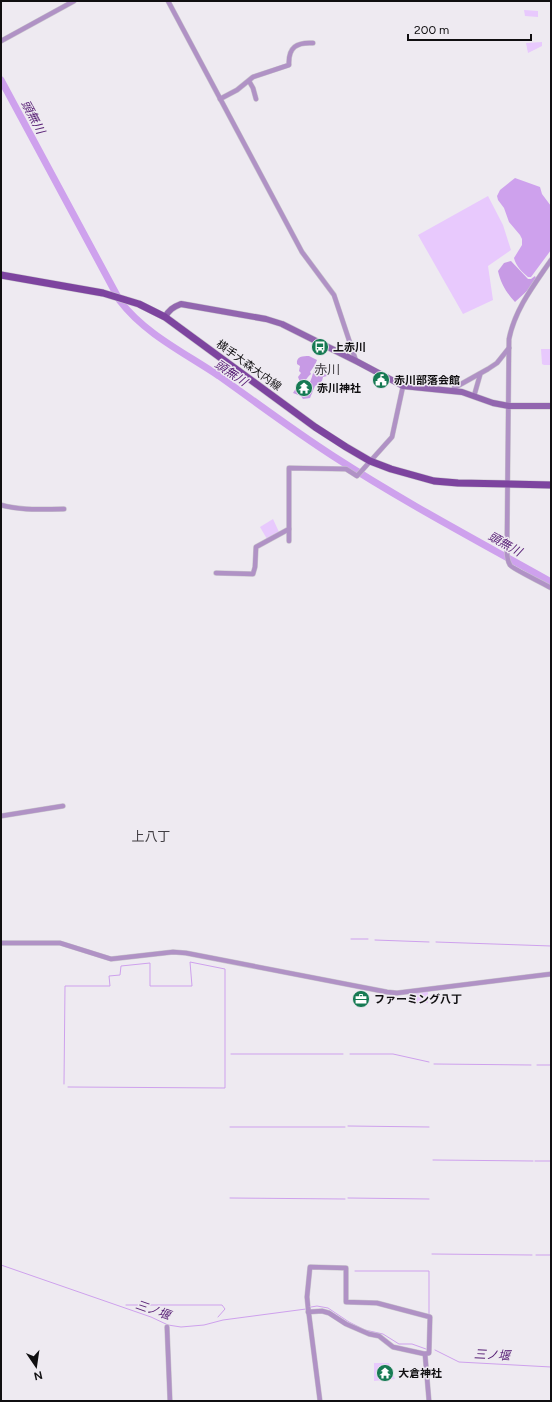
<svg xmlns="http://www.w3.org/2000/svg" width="552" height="1402" font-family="Figtree,'Noto Sans JP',sans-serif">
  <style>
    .green { fill: #e8c9fd }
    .forest { fill: #c79ae5 }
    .water { fill: #cea1ed }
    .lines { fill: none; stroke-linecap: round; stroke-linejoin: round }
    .stream { stroke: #cea1ed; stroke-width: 1 }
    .river { stroke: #cea1ed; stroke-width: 7 }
    .street-casing { stroke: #cac7cd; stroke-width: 5.5 }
    .secondary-casing { stroke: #cac7cd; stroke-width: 7 }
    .primary-casing { stroke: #cac7cd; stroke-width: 8 }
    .street { stroke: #b092c5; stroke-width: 4.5 }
    .secondary { stroke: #9266af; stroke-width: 6 }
    .primary { stroke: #7d449f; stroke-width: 7 }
    .labels { text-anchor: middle; stroke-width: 3; stroke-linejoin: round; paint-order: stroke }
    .poi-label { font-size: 11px; font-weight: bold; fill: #100f11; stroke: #eeeaf1; text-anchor: start }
    .street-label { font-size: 11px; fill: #100f11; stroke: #eeeaf1 }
    .water-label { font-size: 12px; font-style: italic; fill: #551c73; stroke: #eeeaf1 }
    .quarter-label { font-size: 13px; fill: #403d42; stroke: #eeeaf1 }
  </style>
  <rect width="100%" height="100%" fill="#eeeaf1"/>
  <!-- green -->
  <g class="green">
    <path d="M524,10L538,11V17L525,16Z"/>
    <path d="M542,42V46L528,53L526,43Z"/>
    <path d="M488,196L503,225L511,250L488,266L493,300L463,314L418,235Z"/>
    <path d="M541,349H551V365H544L542,364Z"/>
    <path d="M273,519L279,532L267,539L260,527Z"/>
    <path d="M428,990V1003H414L416,992Z"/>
    <path d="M374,1363H389L395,1379L374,1381Z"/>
  </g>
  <!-- forest -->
  <g class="forest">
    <path d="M511,261L528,279H531L535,276L536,278L528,290L515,302C506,292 501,284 498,271L504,263Z"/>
    <path d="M309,356L317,360L315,365L310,372L311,374C307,377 304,383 301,388V392H304L310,387L309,384C314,376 312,366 322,363L326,368L328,374L327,376L323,377L322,381L315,386L310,398L303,399L301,396L293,393L300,382L298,377L301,373L299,371L300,366L297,364C296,356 303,356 309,356Z"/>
  </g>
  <!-- water -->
  <path class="water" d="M515,178L540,187L542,194L551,206V250L531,277H528C522,272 516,266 514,258L522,245V239L520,235L509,222L504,208L498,200L497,196L500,190Z"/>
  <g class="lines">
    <!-- stream -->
    <g class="stream">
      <path d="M351,939H368"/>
      <path d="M375,940L429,942"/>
      <path d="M436,942L551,946"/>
      <path d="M231,1054H343"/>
      <path d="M350,1054H393L429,1062"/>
      <path d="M434,1064L531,1065"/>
      <path d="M537,1065H551"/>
      <path d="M64,1084L65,986H110L109,976L120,975L121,966L150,963V986H192L190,962L225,969V1088L68,1087"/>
      <path d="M348,1126L429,1127"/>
      <path d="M230,1127H345"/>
      <path d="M433,1160L533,1161"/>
      <path d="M535,1161H551"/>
      <path d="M230,1198L345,1199"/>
      <path d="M348,1198L429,1199"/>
      <path d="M432,1254L532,1255"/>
      <path d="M536,1255H551"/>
      <path d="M1,1265L151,1317L168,1325L181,1327L204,1325L223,1320L306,1309"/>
      <path d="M355,1271H429V1314"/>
      <path d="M126,1305H222L225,1309L218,1317"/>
      <path d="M311,1307L317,1306L328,1308L349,1322L365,1330L383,1334L399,1344H412L426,1349"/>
      <path d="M435,1350L459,1362L551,1367"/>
    </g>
    <!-- river -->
    <path class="river" d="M1,80L120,301C145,334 185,353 219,376C257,403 294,431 333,456C404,502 478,541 551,582"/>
    <!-- street casing -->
    <g class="street-casing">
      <g id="street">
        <path d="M168,1L302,252L334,295L356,361"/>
        <path d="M1,41L74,1"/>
        <path d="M249,81L253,88L256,99"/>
        <path d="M220,99L237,90L253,77L289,65C288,47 297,42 313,43"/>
        <path d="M551,260C534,285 515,309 509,339L507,543C507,550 506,559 510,565C511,568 545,584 551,588"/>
        <path d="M453,391L454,388L488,369L497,363L509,348"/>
        <path d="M474,396L480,375"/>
        <path d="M1,505C22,511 43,509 64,509"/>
        <path d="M289,529V541"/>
        <path d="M216,573L253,574L255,567L256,547L289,529V468L346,469L357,476L392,437L403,386"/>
        <path d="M1,816L63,806"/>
        <path d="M1,943H60L111,959L173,952L186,953L387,992L397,993L551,974"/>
        <path d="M308,1312L322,1311L329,1313L346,1324L369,1334L379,1336L393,1347L425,1354"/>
        <path d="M167,1327L170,1401"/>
        <path d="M320,1401L308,1307L307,1297L310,1267L346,1268V1302L377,1303L430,1317L429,1353L425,1354L429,1401"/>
      </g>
    </g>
    <!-- secondary casing -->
    <g class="secondary-casing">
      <path id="secondary" d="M165,317C169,310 173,307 181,304L266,319L282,324L356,361L403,386L462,392L493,403L509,406H551"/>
    </g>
    <!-- primary casing -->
    <g class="primary-casing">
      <path id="primary" d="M1,275L103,293L139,304L165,317L315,427L346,447L370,461L391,469L434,481L458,483L551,485"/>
    </g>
    <!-- street -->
    <use href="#street" class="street"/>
    <!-- secondary -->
    <use href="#secondary" class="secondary"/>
    <!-- primary -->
    <use href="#primary" class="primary"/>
  </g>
  <!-- icons -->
  <defs>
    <g id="bus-disc" transform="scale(0.9)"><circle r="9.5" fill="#167a53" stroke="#eeeaf1"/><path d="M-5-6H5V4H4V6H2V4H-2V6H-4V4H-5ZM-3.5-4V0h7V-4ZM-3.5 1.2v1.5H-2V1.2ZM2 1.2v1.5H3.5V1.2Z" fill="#fff"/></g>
    <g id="civic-disc" transform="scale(0.9)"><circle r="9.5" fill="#167a53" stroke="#eeeaf1"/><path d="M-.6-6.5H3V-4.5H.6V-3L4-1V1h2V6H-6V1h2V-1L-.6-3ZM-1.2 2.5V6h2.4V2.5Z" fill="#fff"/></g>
    <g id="temple-disc" transform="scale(0.9)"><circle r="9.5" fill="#167a53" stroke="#eeeaf1"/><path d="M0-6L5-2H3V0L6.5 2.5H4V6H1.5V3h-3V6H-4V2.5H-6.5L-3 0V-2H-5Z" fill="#fff"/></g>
    <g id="office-disc" transform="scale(0.9)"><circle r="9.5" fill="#167a53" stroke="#eeeaf1"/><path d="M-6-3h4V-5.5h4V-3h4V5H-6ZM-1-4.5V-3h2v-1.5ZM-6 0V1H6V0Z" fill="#fff"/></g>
  </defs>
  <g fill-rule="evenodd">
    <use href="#bus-disc" x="320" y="347"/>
    <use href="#civic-disc" x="381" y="380"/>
    <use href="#temple-disc" x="304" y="388"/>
    <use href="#office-disc" x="361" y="999"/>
    <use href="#temple-disc" x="385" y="1373"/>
  </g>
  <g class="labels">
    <!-- poi labels -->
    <g class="poi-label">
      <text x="333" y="351">上赤川</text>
      <text x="394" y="384">赤川部落会館</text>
      <text x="317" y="392">赤川神社</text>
      <text x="374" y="1003">ファーミング八丁</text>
      <text x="398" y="1377">大倉神社</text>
    </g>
    <!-- street labels -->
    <g class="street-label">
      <text transform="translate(249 365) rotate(36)" y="4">横手大森大内線</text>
    </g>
    <!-- water labels -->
    <g class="water-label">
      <text transform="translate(33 117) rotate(62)" y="4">頭無川</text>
      <text transform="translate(231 373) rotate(34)" y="4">頭無川</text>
      <text transform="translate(505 544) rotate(29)" y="4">頭無川</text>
      <text transform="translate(153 1310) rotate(19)" y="4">三ノ堰</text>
      <text transform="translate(492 1355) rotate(3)" y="4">三ノ堰</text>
    </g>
    <!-- quarter labels -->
    <g class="quarter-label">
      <text x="327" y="374">赤川</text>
      <text x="151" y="841">上八丁</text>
    </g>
  </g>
  <!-- border -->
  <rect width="552" height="1402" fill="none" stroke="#100f11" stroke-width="4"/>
  <!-- north arrow -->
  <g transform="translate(36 1366) rotate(167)" stroke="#eeeaf1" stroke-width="3" paint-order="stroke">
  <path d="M0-3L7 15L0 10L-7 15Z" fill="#100f11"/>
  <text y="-6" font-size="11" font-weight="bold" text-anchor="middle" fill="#100f11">N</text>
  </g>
  <!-- scale -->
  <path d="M408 34v6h123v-6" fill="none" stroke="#100f11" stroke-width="2"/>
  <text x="414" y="34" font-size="12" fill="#100f11" stroke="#eeeaf1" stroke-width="3" paint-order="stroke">200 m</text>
</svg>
